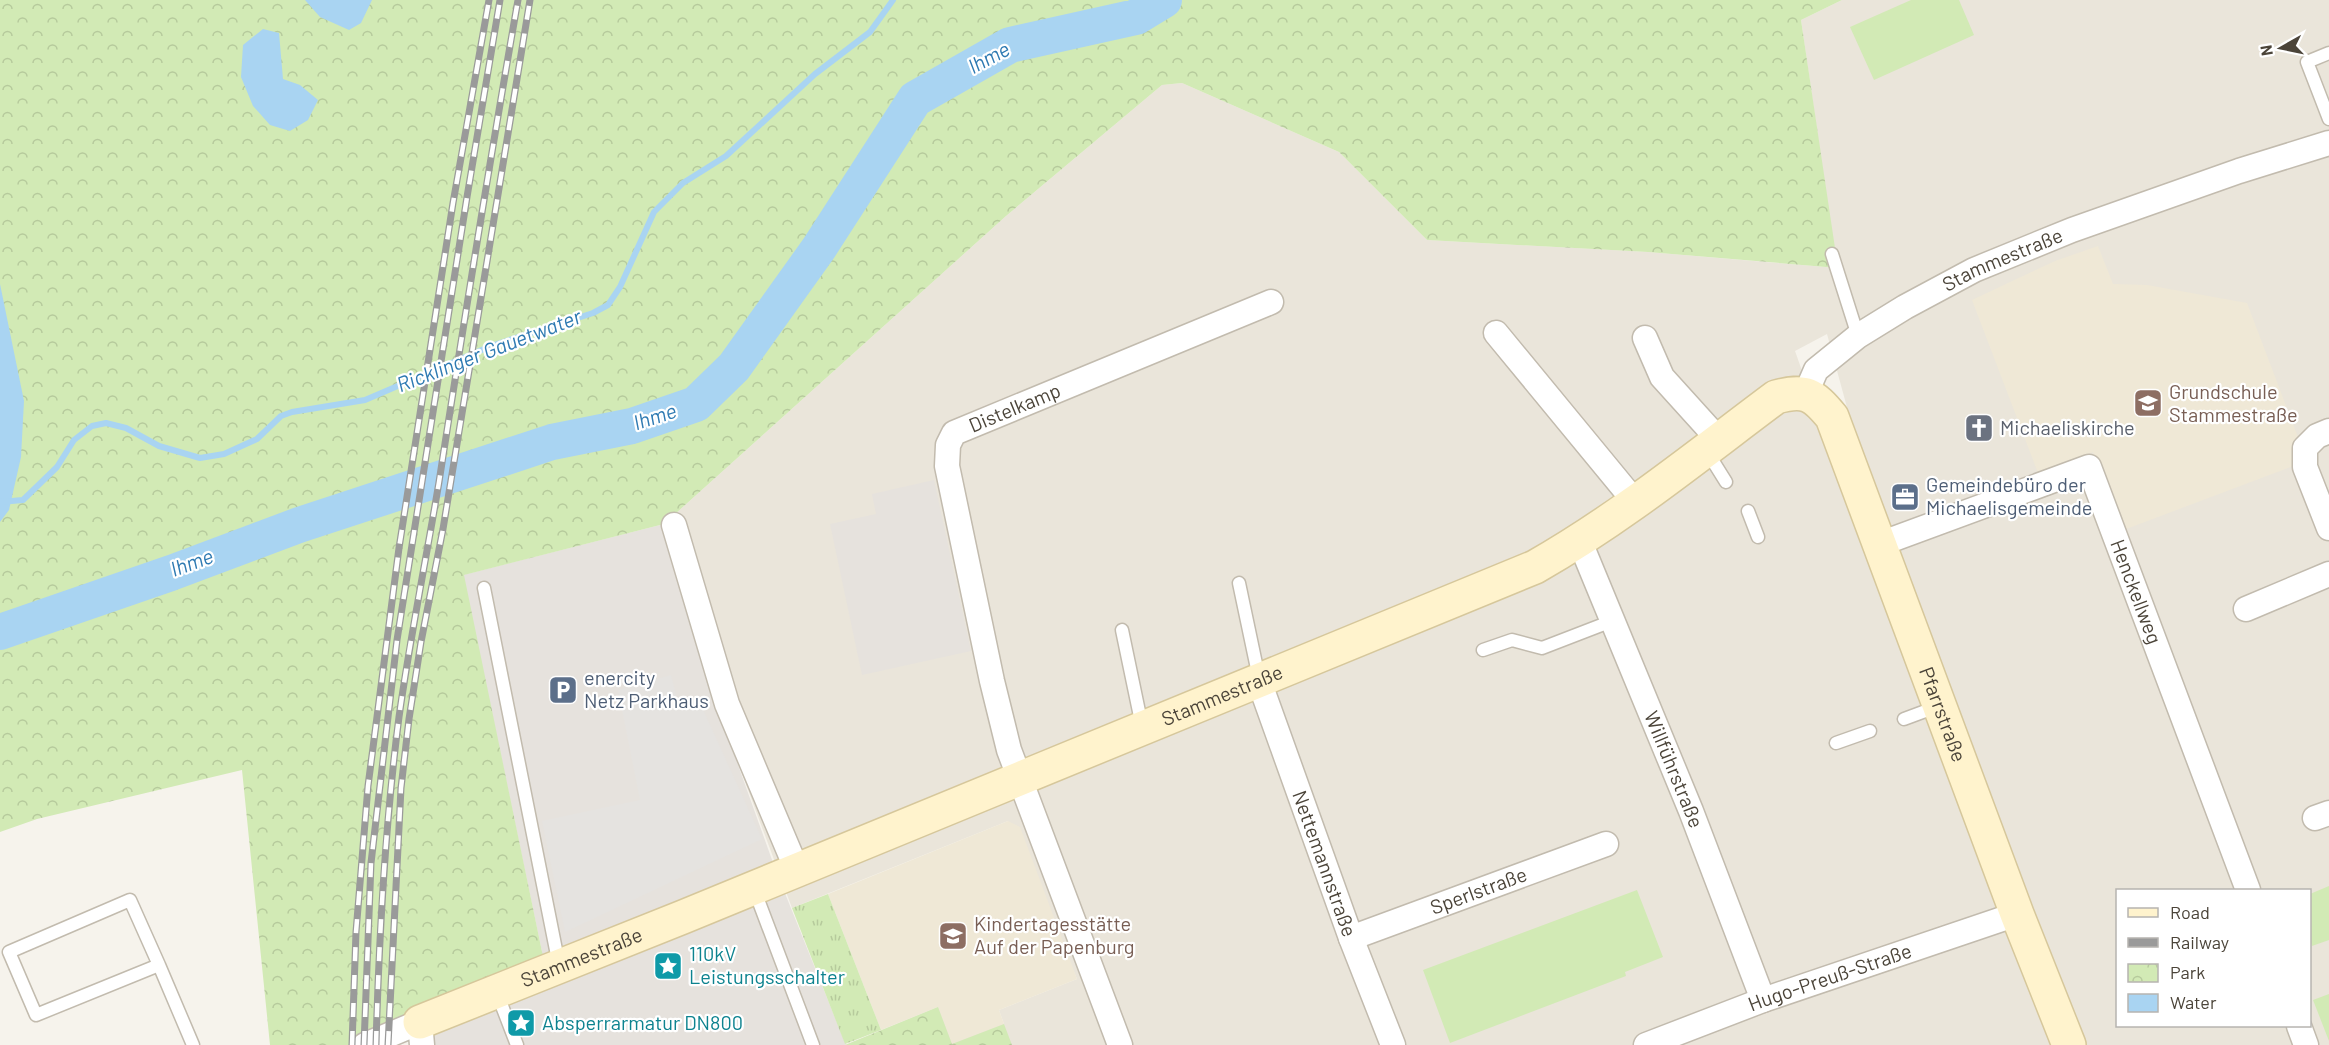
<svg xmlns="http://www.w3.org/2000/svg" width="2329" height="1045" font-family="Barlow,sans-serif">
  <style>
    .residential { fill: #eae5da; fill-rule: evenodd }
    .industrial { fill: #e6e2dd }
    .education { fill: #efe8d6 }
    .grass { fill: url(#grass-tufts) }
    .park { fill: url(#park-crowns) }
    .garden { fill: #d2eab5 }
    .parking { fill: #e5e3e0 }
    .water { fill: #a9d4f2 }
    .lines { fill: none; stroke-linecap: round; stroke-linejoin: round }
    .stream { stroke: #a9d4f2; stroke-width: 6 }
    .river { stroke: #a9d4f2; stroke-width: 36 }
    .lane-casing { stroke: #c2bbae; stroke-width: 15 }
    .street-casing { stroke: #c2bbae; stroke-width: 27 }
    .secondary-casing { stroke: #d6c79b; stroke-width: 36 }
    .lane { stroke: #fff; stroke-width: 12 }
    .street { stroke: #fff; stroke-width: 24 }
    .secondary { stroke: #fff3cd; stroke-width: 33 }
    .rail-casing { stroke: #9a9a9a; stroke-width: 7 }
    .rail { stroke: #fff; stroke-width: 4.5; stroke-dasharray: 14; stroke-linecap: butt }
    .labels { text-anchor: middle; stroke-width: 4.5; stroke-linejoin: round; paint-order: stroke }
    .street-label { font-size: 20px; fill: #4b4439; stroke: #fff }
    .education-label { font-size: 20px; fill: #785e54; stroke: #fff; text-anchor: start }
    .worship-label { font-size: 20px; fill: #5b616d; stroke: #fff; text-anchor: start }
    .service-label { font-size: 20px; fill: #4e5e75; stroke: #fff; text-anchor: start }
    .culture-label { font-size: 20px; fill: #0d838f; stroke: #fff; text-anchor: start }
    .water-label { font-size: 21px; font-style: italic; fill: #2e7ab2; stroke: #fff }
  </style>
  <defs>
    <pattern id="grass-tufts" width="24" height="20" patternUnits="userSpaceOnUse" patternTransform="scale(1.5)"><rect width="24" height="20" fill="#d2eab5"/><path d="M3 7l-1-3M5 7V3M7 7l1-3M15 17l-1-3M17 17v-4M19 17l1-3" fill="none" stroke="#b6ca9c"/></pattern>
    <pattern id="park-crowns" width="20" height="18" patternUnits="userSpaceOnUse" patternTransform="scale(1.5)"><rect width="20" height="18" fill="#d2eab5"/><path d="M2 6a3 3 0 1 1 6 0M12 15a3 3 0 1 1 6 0" fill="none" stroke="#b6ca9c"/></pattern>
  </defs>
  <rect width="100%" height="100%" fill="#f6f3ec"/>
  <!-- residential -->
  <path class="residential" d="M1842,0H2329V1045H2076L1884,543L1827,334L1795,351L1865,549L2055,1045H846L938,1007L1004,1024L999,1010L1077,979L1008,821L792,908L718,709L664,524L1006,216L1162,85L1182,83L1339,152L1427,240L1648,252L1837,268L1801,20ZM2118,890H2310V1026H2118Z"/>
  <!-- industrial -->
  <g class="industrial">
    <path d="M934,480L971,651L862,675L830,524L876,514L872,494Z"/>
    <path d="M664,524L718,709L776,871L846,1045H416V1024L546,971L463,575Z"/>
  </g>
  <!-- education -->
  <g class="education">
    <path d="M2098,246L2113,284L2147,285L2247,303L2304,453L2301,463L2121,531L2093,452L2038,473L1972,300L2055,261Z"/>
    <path d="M1008,821L1020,827L1077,979L999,1010L1004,1024L952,1044L938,1007L881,1030L828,894Z"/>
  </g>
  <!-- grass -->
  <path class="grass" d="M828,894L881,1030L845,1044L792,908Z"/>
  <!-- park -->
  <g class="park">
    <path d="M0,0H1842L1801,20L1838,268L1648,252L1427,240L1339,152L1182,83L1162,85L1006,216L664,524L464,575L546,971L365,1045H270L242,770L37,819L0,832Z"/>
    <path d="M938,1007L952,1044L1004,1024L1012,1045H845Z"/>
  </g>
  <!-- garden -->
  <g class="garden">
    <path d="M1911,0H1959L1974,35L1874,80L1850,27Z"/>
    <path d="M2329,886V940L2312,946L2310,940V894Z"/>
    <path d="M1637,890L1663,957L1625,972L1626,976L1450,1043L1423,970Z"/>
    <path d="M2329,994V1041L2313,1000Z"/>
  </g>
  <!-- parking -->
  <path class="parking" d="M671,675L680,710L701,705L762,839L565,932L542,821L640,800L618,690Z"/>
  <!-- water -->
  <g class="water">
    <path d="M305,0H372L361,23L349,30L320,17Z"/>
    <path d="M263,29L279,33L283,79L300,85L318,100L308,120L290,131L270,125L253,106L241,77L243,45Z"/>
    <path d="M0,284L24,401L21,457L9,510L0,522Z"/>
  </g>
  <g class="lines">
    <!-- stream -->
    <path class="stream" d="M0,502L23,500L57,467L74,440L92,426L106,423L126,428L159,446L200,458L224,454L257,439L281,416L292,412L365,400L491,346L593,313L608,305L620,287L654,212L683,183L726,156L815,74L870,32L893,0"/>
    <!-- river -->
    <path class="river" d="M0,632L171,573L299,525L552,442L632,426L696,404L734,367L819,248L915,99L1010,45L1136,17L1164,0"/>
    <!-- lane casing -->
    <g class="lane-casing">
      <g id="lane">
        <path d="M2329,53L2307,62L2329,119"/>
        <path d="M1832,254L1858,336"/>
        <path d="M1706,450L1726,482"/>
        <path d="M1748,511L1758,537"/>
        <path d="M1239,583L1259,678"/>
        <path d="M484,588L559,965"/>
        <path d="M1122,630L1142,726"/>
        <path d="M1483,650L1512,640L1542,648L1612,621"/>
        <path d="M1904,719L1939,706"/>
        <path d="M1836,743L1870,731"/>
        <path d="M754,889L813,1045"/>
        <path d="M159,965L130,900L9,952L36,1015L159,965L193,1045"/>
        <path d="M497,993L517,1045"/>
      </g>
    </g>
    <!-- street casing -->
    <g class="street-casing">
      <g id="street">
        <path d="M1496,333L1636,503"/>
        <path d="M1645,338L1662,377L1719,440"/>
        <path id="s1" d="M1806,393L1816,370L1858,336L1905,307L1974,270L2072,230L2239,171L2329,143"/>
        <path d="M2329,431L2317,436L2305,448V467L2329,528"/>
        <path d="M674,525L727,704L797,870"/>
        <path id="s2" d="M1580,542L1691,811L1763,1000"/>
        <path id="s3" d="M1880,544L2089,467L2248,890"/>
        <path d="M2246,609L2329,574"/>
        <path id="s4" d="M1259,681L1351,938L1393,1045"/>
        <path d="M2315,818L2329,813"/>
        <path id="s5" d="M1351,938L1606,844"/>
        <path d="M2299,1026L2306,1045"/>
        <path d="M365,1045L420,1022L422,1045"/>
        <path id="s6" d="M1120,1045L1009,750L992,681L947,466L948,445L954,433L1271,302"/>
        <path id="s7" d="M1646,1045L1763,1000L2017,914"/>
      </g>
    </g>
    <!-- secondary casing -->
    <g class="secondary-casing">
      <g id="secondary">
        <path id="s8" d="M420,1022L683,917L1535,567C1621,518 1697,456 1776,397C1805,389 1813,394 1832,417L2017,914L2069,1045"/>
      </g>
    </g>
    <!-- lane -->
    <use href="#lane" class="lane"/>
    <!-- street -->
    <use href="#street" class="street"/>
    <!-- secondary -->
    <use href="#secondary" class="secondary"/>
    <!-- rail casing -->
    <g class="rail-casing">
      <g id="rail">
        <path d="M352,1045L356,932L368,786L399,548L453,203L489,0"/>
        <path d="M364,1045L371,863L397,640L467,197L500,0"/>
        <path d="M376,1045C379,936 385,825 399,717C410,638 426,560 439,482C464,321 490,160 518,0"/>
        <path d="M388,1045L401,788L409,719L421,642L443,529L530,0"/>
      </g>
    </g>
    <!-- rail -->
    <use href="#rail" class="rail"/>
  </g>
  <!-- icons -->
  <defs>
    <g id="school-square" transform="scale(1.5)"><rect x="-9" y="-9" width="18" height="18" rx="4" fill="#8d6e63" stroke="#fff"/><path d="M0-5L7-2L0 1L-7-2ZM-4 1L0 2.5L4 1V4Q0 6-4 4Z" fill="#fff"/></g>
    <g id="church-square" transform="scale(1.5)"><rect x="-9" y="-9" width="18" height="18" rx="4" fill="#6b7280" stroke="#fff"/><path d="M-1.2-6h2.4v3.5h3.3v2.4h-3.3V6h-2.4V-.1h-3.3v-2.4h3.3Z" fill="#fff"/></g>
    <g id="office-square" transform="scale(1.5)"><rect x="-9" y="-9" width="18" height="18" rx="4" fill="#5c6f8a" stroke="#fff"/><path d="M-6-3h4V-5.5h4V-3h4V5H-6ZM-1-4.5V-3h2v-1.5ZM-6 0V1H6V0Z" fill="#fff"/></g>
    <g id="parking-square" transform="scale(1.5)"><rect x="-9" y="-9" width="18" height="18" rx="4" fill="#5c6f8a" stroke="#fff"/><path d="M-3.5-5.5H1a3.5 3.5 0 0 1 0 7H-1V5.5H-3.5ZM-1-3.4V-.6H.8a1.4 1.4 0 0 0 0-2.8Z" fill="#fff"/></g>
    <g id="sight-square" transform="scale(1.5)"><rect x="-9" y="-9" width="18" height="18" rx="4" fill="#0f9aa8" stroke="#fff"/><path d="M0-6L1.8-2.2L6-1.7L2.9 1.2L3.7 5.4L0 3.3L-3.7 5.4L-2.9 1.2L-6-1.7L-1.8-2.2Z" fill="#fff"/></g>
  </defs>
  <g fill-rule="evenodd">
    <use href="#school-square" x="2148" y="403"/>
    <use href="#church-square" x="1979" y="428"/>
    <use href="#office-square" x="1905" y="497"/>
    <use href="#parking-square" x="563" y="690"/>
    <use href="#school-square" x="953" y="936"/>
    <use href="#sight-square" x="668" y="966"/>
    <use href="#sight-square" x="521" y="1023"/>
  </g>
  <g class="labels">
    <!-- street labels -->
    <g class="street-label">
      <text dy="7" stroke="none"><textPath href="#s1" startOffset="243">Stammestraße</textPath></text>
      <text dy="7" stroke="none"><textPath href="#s6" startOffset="706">Distelkamp</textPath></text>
      <text dy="7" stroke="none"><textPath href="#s3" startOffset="356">Henckellweg</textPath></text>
      <text dy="7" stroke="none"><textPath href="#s8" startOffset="866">Stammestraße</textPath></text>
      <text dy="7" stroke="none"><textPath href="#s8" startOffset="1882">Pfarrstraße</textPath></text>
      <text dy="7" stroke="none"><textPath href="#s2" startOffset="246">Willführstraße</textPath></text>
      <text dy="7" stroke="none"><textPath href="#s4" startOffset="194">Nettemannstraße</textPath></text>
      <text dy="7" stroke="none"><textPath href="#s5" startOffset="136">Sperlstraße</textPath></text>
      <text dy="7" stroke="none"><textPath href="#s8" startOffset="174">Stammestraße</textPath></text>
      <text dy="7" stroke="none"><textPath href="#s7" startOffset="196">Hugo-Preuß-Straße</textPath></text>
    </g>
    <!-- education labels -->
    <g class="education-label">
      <text x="2169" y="399">Grundschule<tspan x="2169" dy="23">Stammestraße</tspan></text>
      <text x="974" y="931">Kindertagesstätte<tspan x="974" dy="23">Auf der Papenburg</tspan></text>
    </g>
    <!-- worship labels -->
    <g class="worship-label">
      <text x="2000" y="435">Michaeliskirche</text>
    </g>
    <!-- service labels -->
    <g class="service-label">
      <text x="1926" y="492">Gemeindebüro der<tspan x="1926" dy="23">Michaelisgemeinde</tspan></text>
      <text x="584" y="685">enercity<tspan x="584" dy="23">Netz Parkhaus</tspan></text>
    </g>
    <!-- culture labels -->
    <g class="culture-label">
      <text x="689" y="961">110kV<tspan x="689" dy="23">Leistungsschalter</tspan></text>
      <text x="542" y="1030">Absperrarmatur DN800</text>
    </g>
    <!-- water labels -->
    <g class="water-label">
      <text transform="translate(989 58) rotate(-28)" y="7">Ihme</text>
      <text transform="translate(489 351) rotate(-21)" y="7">Ricklinger Gauetwater</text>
      <text transform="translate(655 417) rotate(-18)" y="7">Ihme</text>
      <text transform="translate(192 563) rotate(-20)" y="7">Ihme</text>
    </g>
  </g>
  <!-- legend -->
  <rect x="2116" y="889" width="195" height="138" fill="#ffffff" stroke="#b7b4b0" stroke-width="1.5"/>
  <rect x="2128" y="908" width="30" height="9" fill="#fff3cd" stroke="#b7b4b0" stroke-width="1.5"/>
  <text x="2170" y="919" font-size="18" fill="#4b4439">Road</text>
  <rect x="2128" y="938" width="30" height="9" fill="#9a9a9a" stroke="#b7b4b0" stroke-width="1.5"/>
  <text x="2170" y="949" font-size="18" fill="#4b4439">Railway</text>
  <rect x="2128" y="964" width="30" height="18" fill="url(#park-crowns)" stroke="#b7b4b0" stroke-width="1.5"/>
  <text x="2170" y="979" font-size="18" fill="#4b4439">Park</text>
  <rect x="2128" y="994" width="30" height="18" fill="#a9d4f2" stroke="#b7b4b0" stroke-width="1.5"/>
  <text x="2170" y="1009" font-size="18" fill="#4b4439">Water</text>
  <!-- north arrow -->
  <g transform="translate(2281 48) rotate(261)" stroke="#ffffff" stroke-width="4.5" paint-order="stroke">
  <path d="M0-4.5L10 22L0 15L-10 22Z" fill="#4b4439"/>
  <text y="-9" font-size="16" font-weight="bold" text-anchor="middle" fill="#4b4439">N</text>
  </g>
</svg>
